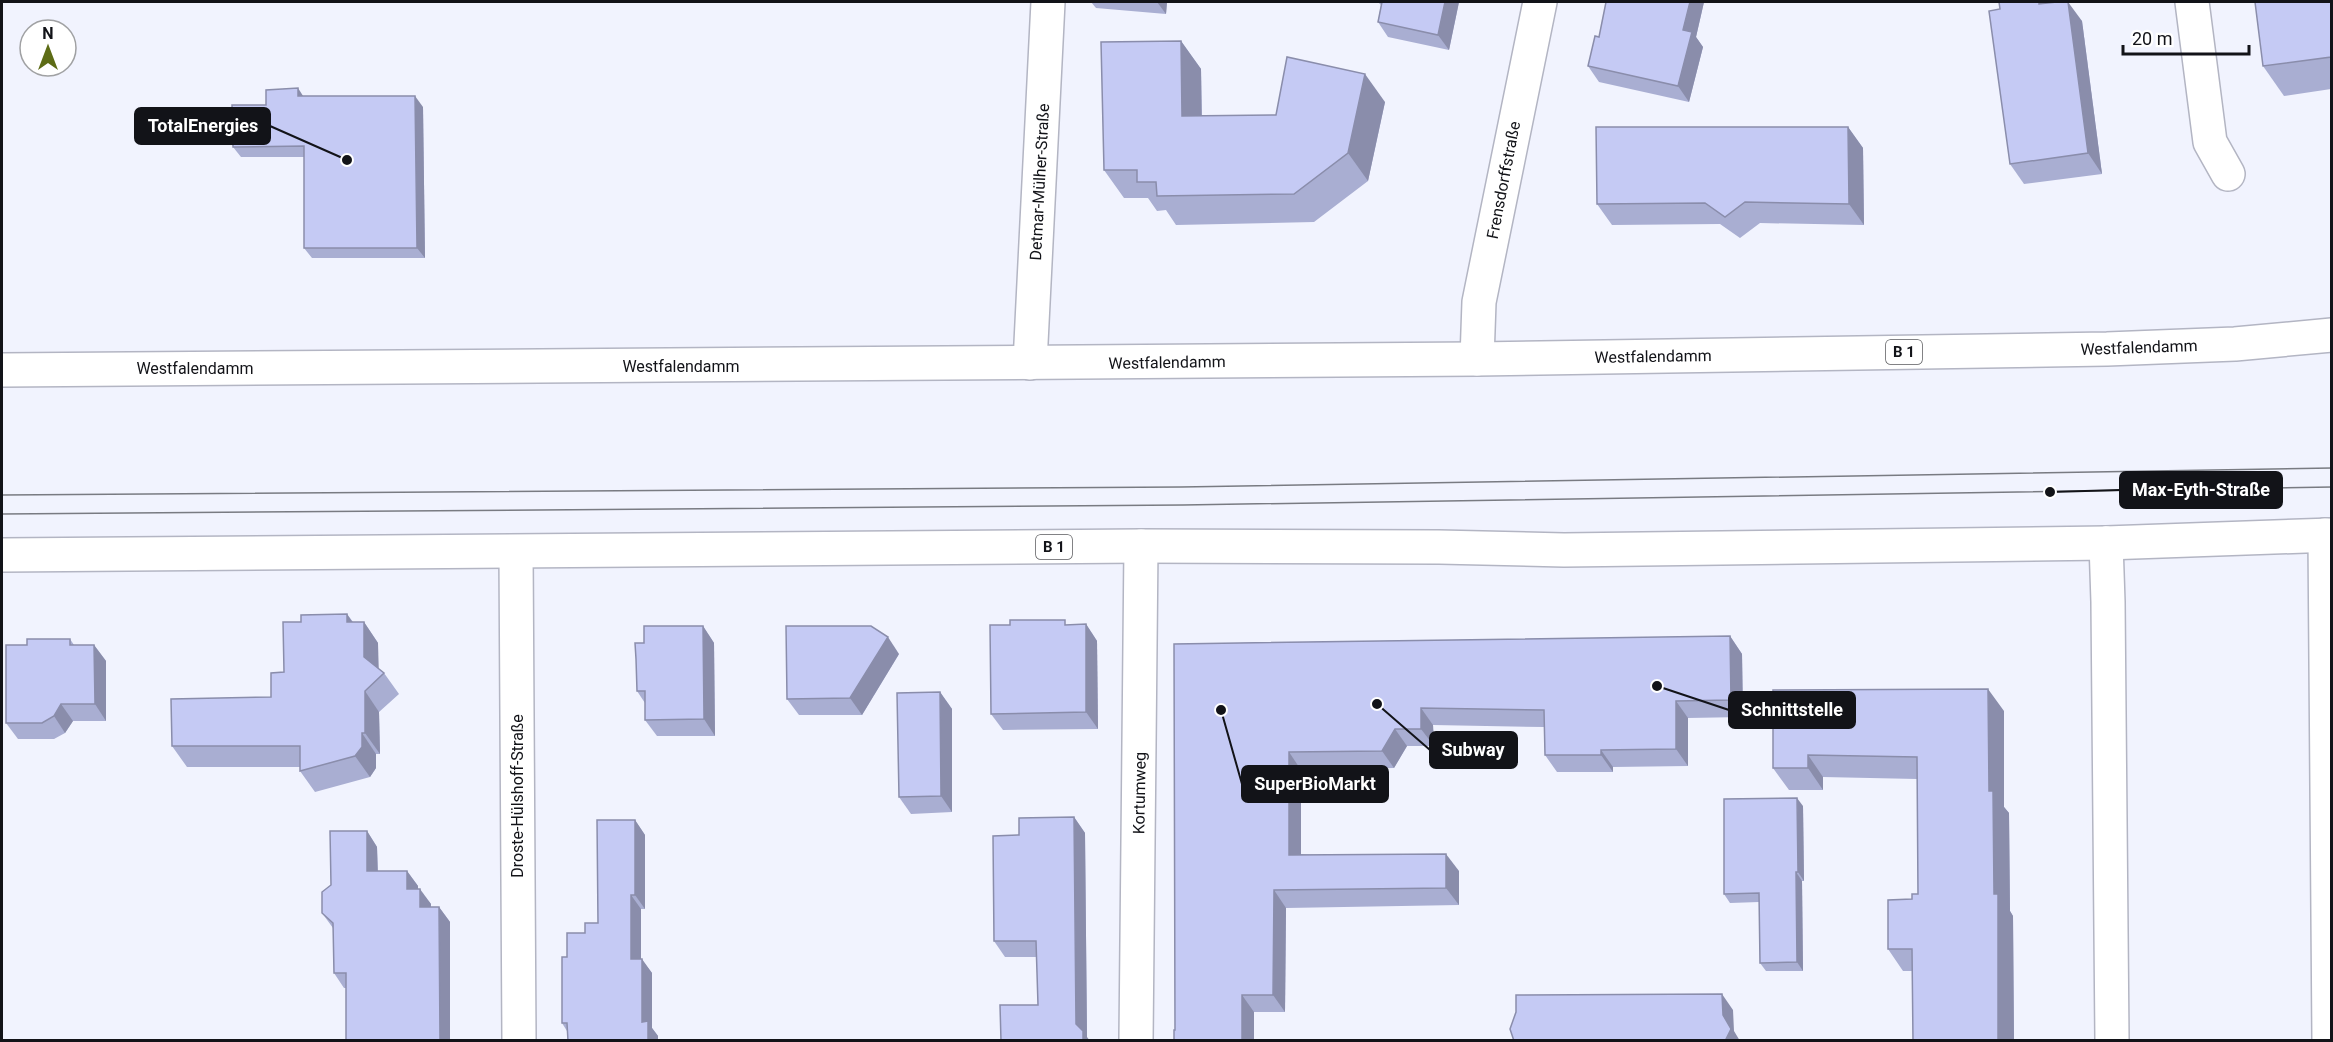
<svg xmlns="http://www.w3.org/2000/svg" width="2333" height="1042" font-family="Roboto,sans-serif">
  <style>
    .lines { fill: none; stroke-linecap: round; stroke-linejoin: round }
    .minor-casing { stroke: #b3b5c3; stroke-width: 36 }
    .primary-casing { stroke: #b3b5c3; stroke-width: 36 }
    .trunk-casing { stroke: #b3b5c3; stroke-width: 36 }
    .minor { stroke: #fff; stroke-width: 33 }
    .primary { stroke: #fff; stroke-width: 33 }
    .trunk { stroke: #fff; stroke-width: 33 }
    .tram { stroke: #797b82; stroke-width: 1.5 }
    .wall { fill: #a9aed2 }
    .shaded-wall { fill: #8a8dab }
    .building { fill: #c5caf4; stroke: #8a8dab; stroke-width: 1.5 }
    .labels { text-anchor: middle; stroke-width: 4.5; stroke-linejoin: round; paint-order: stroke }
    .shield { fill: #fff; stroke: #595a5d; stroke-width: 1.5 }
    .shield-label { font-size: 15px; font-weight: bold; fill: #121318 }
    .street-label { font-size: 16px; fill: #121318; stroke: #fff }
    .leader { fill: none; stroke: #121318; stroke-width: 2 }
    .callout-dot { fill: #121318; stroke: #fff; stroke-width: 2 }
    .callout { fill: #121318; stroke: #121318; stroke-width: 2 }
    .callout-label { font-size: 18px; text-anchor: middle; font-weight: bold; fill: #fff }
  </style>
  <rect width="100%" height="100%" fill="#f1f3fe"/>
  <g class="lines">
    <!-- minor casing -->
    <g class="minor-casing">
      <g id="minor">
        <path d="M2192,2L2210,142L2228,174"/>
        <path d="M1477,359L1479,302L1540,2"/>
        <path d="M1030,363L1048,2"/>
        <path d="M2325,535L2329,1040"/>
        <path d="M2106,543L2108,602L2112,1040"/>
        <path d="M516,552L519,1040"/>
        <path d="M1136,1040L1141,546"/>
      </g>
    </g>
    <!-- primary casing -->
    <g class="primary-casing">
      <g id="primary">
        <path d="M2,370L1477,359L2107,349L2235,344L2332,335"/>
        <path d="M2,555L1141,546L1439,547L1564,550L2106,543"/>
      </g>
    </g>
    <!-- trunk casing -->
    <g class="trunk-casing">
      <path id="trunk" d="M2106,543L2332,535"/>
    </g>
    <!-- minor -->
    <use href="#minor" class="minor"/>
    <!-- primary -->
    <use href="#primary" class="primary"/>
    <!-- trunk -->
    <use href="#trunk" class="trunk"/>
    <!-- tram -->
    <g class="tram">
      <path d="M2,495L1181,487L2332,468"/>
      <path d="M2,514L1183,505L2332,487"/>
    </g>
  </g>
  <!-- wall -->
  <g class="wall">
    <path d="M1091,2H1167L1166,14L1096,8Z"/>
    <path d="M1378,2H1459L1449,50L1388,37L1378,22L1381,5Z"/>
    <path d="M1606,2H1704L1696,37L1703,47L1689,102L1599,82L1588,66L1599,37Z"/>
    <path d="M2051,2L2082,21L2102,174L2024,184L2010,164L2000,9Z"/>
    <path d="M2331,2V89L2284,96L2263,66Z"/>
    <path d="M1181,41L1201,69L1202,116L1276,115L1385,102L1368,181L1314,222L1176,225L1166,210L1157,211L1148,198H1124L1104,170Z"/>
    <path d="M303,96L423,107L425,258H312L304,248V157H241L233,147L266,105Z"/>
    <path d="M1848,127L1863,148L1864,225L1760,223L1740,238L1720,224L1612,225L1597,204Z"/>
    <path d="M347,614L353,622H364L378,643V669L384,673L399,694L379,712L380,754H376V768L370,777L315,792L300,771V767H187L172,746L271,697L284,672L301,622Z"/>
    <path d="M1086,624L1097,641L1098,729L1003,730L991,714L1069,625Z"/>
    <path d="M703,626L714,643L715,736H657L645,720V703L637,691L644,643Z"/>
    <path d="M1730,636L1742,654L1743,717L1688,718V766L1613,767V772H1557L1545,755L1544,727L1433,725L1434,746H1407L1394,768L1301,770V854L1459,871V905L1286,908L1285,1012H1254V1041L1175,1030L1174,644Z"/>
    <path d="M70,639L74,645H94L106,661V721H73L65,733L54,739H18L6,723L27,645Z"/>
    <path d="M899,654L862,715H799L787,699Z"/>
    <path d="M1773,690L2004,711V807L2009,813L2010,911L2013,916L2014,1041H1913L1912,971H1903L1888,949L1912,899L1918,894L1917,779L1823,777V790H1789L1773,768Z"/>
    <path d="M940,692L952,709V812L911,814L899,797Z"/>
    <path d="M1803,806L1804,881H1802L1803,971H1766L1760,963L1759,902L1730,903L1724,894Z"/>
    <path d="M1074,817L1085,833L1087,1037L1038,1005L1037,957H1005L994,941L1019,835Z"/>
    <path d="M635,820L645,835V909H641V959L652,973V1028L658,1036L567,1031L562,1023L567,957L585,933L598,923Z"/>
    <path d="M367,831L377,847L378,871H407L418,886V889L431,904V907H439L450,922V1041H346V988H344L334,973L333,928L322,913L331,885Z"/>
  </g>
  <!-- shaded-wall -->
  <g class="shaded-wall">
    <path d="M1157,2H1167L1166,14Z"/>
    <path d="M1445,2H1459L1449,50L1438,35Z"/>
    <path d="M1690,2H1704L1696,37L1703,47L1689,102L1678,86L1683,30Z"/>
    <path d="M2039,2H2051L2053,24L2039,4Z"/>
    <path d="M2068,2L2082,21L2102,174L2088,153Z"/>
    <path d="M1181,41L1201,69L1202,145L1182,116Z"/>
    <path d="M1365,74L1385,102L1368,181L1348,153Z"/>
    <path d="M298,88L305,99L298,96Z"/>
    <path d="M415,96L423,107L425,258L417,248Z"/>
    <path d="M1848,127L1863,148L1864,225L1849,204Z"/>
    <path d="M347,614L361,635L347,622Z"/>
    <path d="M364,622L378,643L379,678L364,657Z"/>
    <path d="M1086,624L1097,641L1098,729L1086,712Z"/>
    <path d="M703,626L714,643L715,736L704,719Z"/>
    <path d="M1730,636L1742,654L1743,717L1731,700Z"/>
    <path d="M888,637L899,654L862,715L850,698Z"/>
    <path d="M94,645L106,661V721L95,704Z"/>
    <path d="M1988,689L2004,711V807L2009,813L2010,911L2013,916L2014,1041H1998L1994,894L1989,791Z"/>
    <path d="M365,691L379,712L380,754L365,733Z"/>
    <path d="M940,692L952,709V812L941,796Z"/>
    <path d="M1676,701L1688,718V766L1676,749Z"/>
    <path d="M61,704L73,721L65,733L54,716Z"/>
    <path d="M1421,708L1433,725L1434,746L1421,729Z"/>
    <path d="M1395,729L1407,746L1394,768L1382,751Z"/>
    <path d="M362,733L376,754V768L370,777L355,756Z"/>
    <path d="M1601,750L1613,767V772L1601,755Z"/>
    <path d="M1289,752L1301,770V872L1289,855Z"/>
    <path d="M1808,755L1823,777V790L1808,768Z"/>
    <path d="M1797,798L1803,806L1804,881L1798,872Z"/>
    <path d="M1074,817L1085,833L1087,1037L1090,1041H1083L1076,1024Z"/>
    <path d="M635,820L645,835V909L635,895Z"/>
    <path d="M367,831L377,847L378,886L367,871Z"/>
    <path d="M1446,854L1459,871V905L1446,888Z"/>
    <path d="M407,871L418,886V904L407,889Z"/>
    <path d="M1796,872L1802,881L1803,971L1797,962Z"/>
    <path d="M420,889L431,904L430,922L420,907Z"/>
    <path d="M1274,890L1286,908L1285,1012L1273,995Z"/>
    <path d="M631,895L641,909V973L631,959Z"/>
    <path d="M439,907L450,922V1041H440Z"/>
    <path d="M642,959L652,973V1028L658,1036V1041H648L642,1022Z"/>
    <path d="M1722,994L1733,1010L1734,1031L1740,1041H1725L1723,1015Z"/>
    <path d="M1242,995L1254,1012V1041H1242Z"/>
  </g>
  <!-- building -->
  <g class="building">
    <path d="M1382,2H1445L1438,35L1378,22Z"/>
    <path d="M1606,2H1690L1683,30L1692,32L1678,86L1588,66L1595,36L1599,37Z"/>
    <path d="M1999,2H2039V4L2057,2H2068L2088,153L2010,164L1989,11L2000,9Z"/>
    <path d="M2255,2H2331V57L2263,66Z"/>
    <path d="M1181,41L1182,116L1276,115L1287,57L1365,74L1348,153L1294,194L1157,196L1156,182H1137V170H1104L1101,42Z"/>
    <path d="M298,88V96H415L417,248H304V146L233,147L232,105H266V90Z"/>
    <path d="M1596,127H1848L1849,204L1745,202L1725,217L1705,203L1597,204Z"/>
    <path d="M347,614V622H364V657L384,673L365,691V733H362V747L355,756L300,771V746H172L171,699L271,697V673L284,672L283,622H301V615Z"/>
    <path d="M1010,620H1065V625L1086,624V712L991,714L990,625H1010Z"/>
    <path d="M644,626H703L704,719L645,720V691H637L636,659L635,643H644Z"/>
    <path d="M786,626H871L888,637L850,698L787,699Z"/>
    <path d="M1730,636L1731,700L1676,701V749L1601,750V755H1545L1544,710L1421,708V729H1395L1382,751L1289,752V855L1446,854V888L1274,890L1273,995H1242V1041H1174V1030H1175L1174,644Z"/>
    <path d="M27,639H70V645H94L95,704H61L54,716L42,723H6V645H27Z"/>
    <path d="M1988,689L1989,791H1993L1994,894H1998V1041H1913L1912,949H1888V900L1912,899V894H1918L1917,757L1808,755V768H1773V690Z"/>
    <path d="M940,692L941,796L899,797L897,693Z"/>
    <path d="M1797,798L1798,872H1796L1797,962L1760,963L1759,893L1724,894V799Z"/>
    <path d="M1074,817L1076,1024L1083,1031V1041H1001L1000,1005H1038L1036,941H994L993,836L1019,835V818Z"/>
    <path d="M597,820H635V895H631V959H642V1022L648,1021V1041H568L567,1023H562V957H567V933H585V923H598Z"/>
    <path d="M330,831H367V871H407V889H420V907H439L440,1041H346V973H334L333,923L322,913V892L331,885Z"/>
    <path d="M1722,994L1723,1015L1731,1029L1725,1041H1514L1510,1029L1516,1012V995Z"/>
  </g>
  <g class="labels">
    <!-- shield labels -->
    <g class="shield">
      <rect x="1886" y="340" width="36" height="24" rx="4.5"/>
      <rect x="1036" y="535" width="36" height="24" rx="4.5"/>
    </g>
    <g class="shield-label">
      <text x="1904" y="357">B 1</text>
      <text x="1054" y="552">B 1</text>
    </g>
    <!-- street labels -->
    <g class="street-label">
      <text transform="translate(1503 180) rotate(-79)" y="6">Frensdorffstraße</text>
      <text transform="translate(1039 182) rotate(-87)" y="6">Detmar-Mülher-Straße</text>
      <text transform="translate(2139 347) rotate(-2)" y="6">Westfalendamm</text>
      <text transform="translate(1653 356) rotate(-1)" y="6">Westfalendamm</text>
      <text transform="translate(1167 362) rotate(-1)" y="6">Westfalendamm</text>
      <text x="681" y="372">Westfalendamm</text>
      <text x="195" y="374">Westfalendamm</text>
      <text transform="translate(1139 793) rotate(-89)" y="6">Kortumweg</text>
      <text transform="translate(517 796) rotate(-90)" y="6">Droste-Hülshoff-Straße</text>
    </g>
  </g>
  <!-- callouts -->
  <path class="leader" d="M347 160L270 126M2050 492L2120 490M1657 686L1729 710M1377 704L1430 750M1221 710L1242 784"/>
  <g class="callout-dot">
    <circle cx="347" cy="160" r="6"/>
    <circle cx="2050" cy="492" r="6"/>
    <circle cx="1657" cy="686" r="6"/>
    <circle cx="1377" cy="704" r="6"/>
    <circle cx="1221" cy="710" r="6"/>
  </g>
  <g class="callout">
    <rect x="135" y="108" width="135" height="36" rx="6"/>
    <rect x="2120" y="472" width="162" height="36" rx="6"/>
    <rect x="1729" y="692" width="126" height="36" rx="6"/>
    <rect x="1430" y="732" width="87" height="36" rx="6"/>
    <rect x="1242" y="766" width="146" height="36" rx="6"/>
  </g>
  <g class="callout-label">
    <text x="203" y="132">TotalEnergies</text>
    <text x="2201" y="496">Max-Eyth-Straße</text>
    <text x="1792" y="716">Schnittstelle</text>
    <text x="1473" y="756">Subway</text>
    <text x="1315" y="790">SuperBioMarkt</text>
  </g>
  <!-- border -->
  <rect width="2333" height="1042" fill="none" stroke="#121318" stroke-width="6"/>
  <!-- north arrow -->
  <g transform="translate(48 48)"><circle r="28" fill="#ffffff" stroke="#a0a1a3" stroke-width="1.5"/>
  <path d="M0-4.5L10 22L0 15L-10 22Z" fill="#5d6c16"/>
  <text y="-9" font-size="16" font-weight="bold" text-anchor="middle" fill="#121318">N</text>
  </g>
  <!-- scale -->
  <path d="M2123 45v9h126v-9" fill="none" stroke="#121318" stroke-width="3"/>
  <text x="2132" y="45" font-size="18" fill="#121318" stroke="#ffffff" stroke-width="4.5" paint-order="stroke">20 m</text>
</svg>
